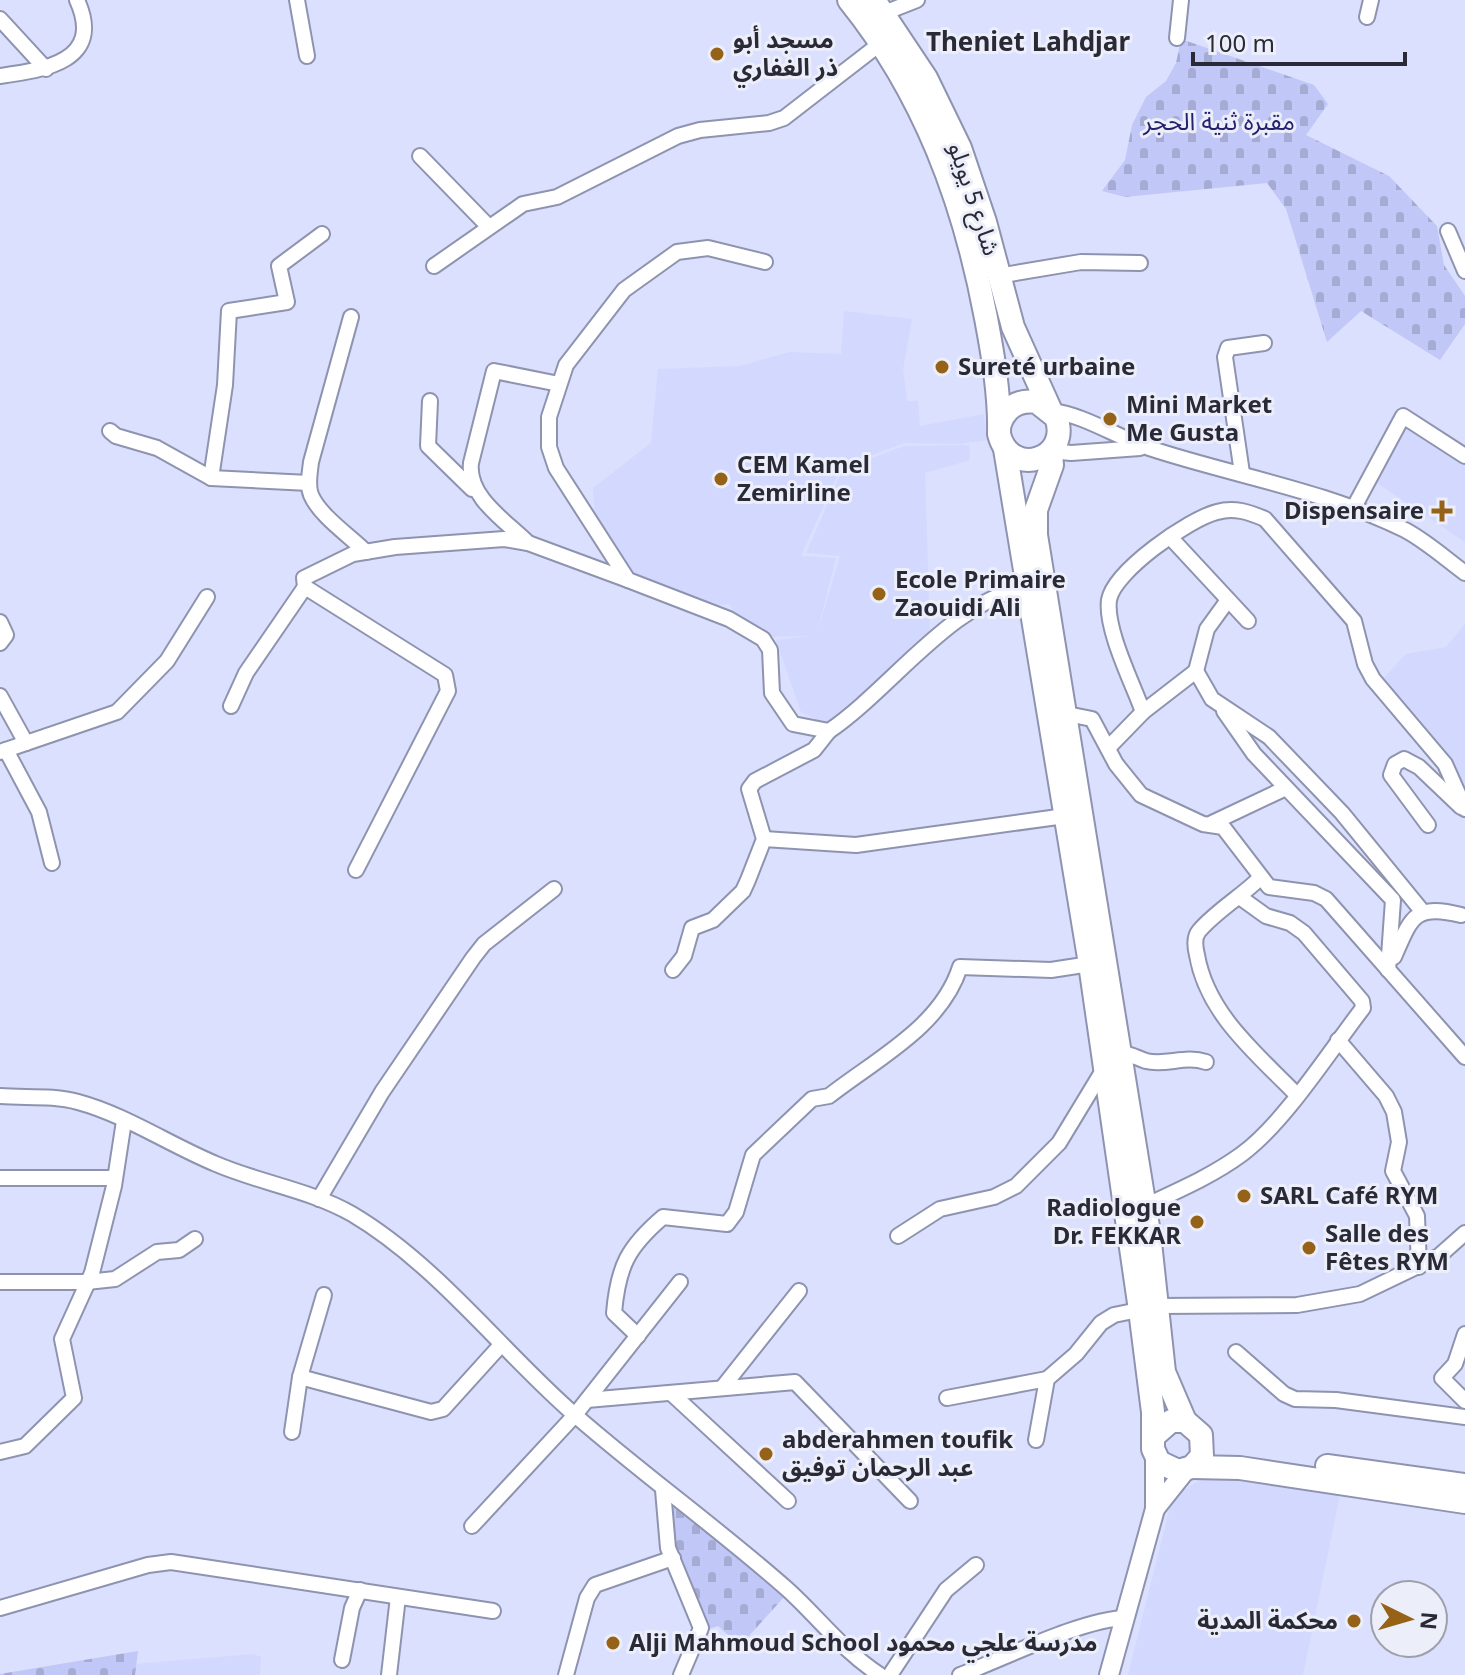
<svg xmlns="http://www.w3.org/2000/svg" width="1465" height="1675" font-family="'Noto Sans','Noto Sans Arabic',sans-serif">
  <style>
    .built { fill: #d3d8fe }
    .cemetery { fill: url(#cemetery-stones) }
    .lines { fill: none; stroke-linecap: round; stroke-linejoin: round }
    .minor-casing { stroke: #8e93af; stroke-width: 18 }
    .tertiary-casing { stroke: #8e93af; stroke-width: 22 }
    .secondary-casing { stroke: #8e93af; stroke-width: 26 }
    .minor { stroke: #fff; stroke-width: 14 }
    .tertiary { stroke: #fff; stroke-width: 18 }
    .secondary { stroke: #fff; stroke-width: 22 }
    .poi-dot { fill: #966218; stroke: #eceefa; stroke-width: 3 }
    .labels { text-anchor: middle; stroke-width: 6; stroke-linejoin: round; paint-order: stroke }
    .poi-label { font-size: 24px; font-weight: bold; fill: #292a36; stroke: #eceefa; text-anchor: start }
    .park-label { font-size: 24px; fill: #25206d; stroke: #eceefa }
    .street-label { font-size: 24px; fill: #292a36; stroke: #eceefa }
    .neighbourhood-label { font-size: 26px; font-weight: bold; fill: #292a36; stroke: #eceefa }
  </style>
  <defs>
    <pattern id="cemetery-stones" width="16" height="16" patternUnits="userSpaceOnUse" patternTransform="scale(2)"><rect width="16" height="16" fill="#c1c7f7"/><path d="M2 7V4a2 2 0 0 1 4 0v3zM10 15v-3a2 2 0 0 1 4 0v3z" fill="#a6abd4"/></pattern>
  </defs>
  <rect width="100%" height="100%" fill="#dbe0fe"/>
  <!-- built -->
  <g class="built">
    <path d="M844,311L912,319L903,369L907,401H918L920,426L984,414L987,440L960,444L904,443L841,467L801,556L836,558L816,637L840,556L806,553L843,469L904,446L969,445L970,460L925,473L930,633L848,711L824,723L801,712L776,640L810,636L770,637L748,631L729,604L707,606L635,574L596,532L593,488L651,443L658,369L740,366L790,352L841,354Z"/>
    <path d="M1404,427L1465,464V542L1374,481Z"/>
    <path d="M1465,624V788L1381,681L1406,654L1446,647Z"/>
    <path d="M1214,1473L1340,1495L1303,1675H1128L1173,1495Z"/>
    <path d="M254,1654L261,1657L260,1675H135L136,1664Z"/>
  </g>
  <!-- cemetery -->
  <g class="cemetery">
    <path d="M1181,39L1314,85L1328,104L1306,135L1389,176L1437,226L1444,265L1465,296V324L1440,360L1361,311L1327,342L1286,209L1267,183L1125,197L1102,191L1125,160L1132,125L1146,97L1166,81L1176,63Z"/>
    <path d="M675,1507L785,1596L740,1646L718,1626L709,1629L675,1546L671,1512Z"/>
    <path d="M138,1651L135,1675H0V1674Z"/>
  </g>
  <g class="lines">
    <!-- minor casing -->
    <g class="minor-casing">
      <g id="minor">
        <path d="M297,0L307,56"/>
        <path d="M884,13L917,0"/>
        <path d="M1367,17L1371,0"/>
        <path d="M0,19L46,69"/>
        <path d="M1177,38L1181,0"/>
        <path d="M0,76C43,70 105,62 77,0"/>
        <path d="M420,156L489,227"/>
        <path d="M1448,231L1465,271"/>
        <path d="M765,262L708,248L677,252L624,290L566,365L549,417V447L556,468L628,580L729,619L763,639L770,650L772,693L793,724L829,731C892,688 950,602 1027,587"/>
        <path d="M434,266L523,204L557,197L678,136L700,130L769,123L784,118L881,43"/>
        <path d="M998,276L1081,262L1140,263"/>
        <path d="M351,317L311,462C310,472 307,485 311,495C320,516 350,536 366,552"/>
        <path d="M430,401L428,446L472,489"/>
        <path d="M1052,411C1084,415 1117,437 1149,448C1234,476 1324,490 1405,530C1426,541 1446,559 1465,573"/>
        <path d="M110,431L116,436L157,448L211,478L309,483"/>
        <path d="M1052,451L1071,453L1140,448"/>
        <path d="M1242,473L1225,357L1228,348L1264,343"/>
        <path d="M211,478L225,385L229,311L287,302L279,266L322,234"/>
        <path d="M1353,509L1403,416L1465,456"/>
        <path d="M1170,537L1248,621"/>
        <path d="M528,543C506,521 467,497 471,463L494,371L559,384"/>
        <path d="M0,622L6,635L0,643"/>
        <path d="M1196,671L1207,629L1228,600"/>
        <path d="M0,696L26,743"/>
        <path d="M231,706L246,673L305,587"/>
        <path d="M1224,711L1254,754L1393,900L1388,970"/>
        <path d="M1143,712C1133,684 1105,629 1109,600C1114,571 1189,519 1217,512C1234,507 1249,512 1265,519L1354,621L1365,664L1373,679L1445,764L1465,809"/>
        <path d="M1067,714L1092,719L1116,764L1141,795L1203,824L1223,827L1269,887L1314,893L1326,899L1465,1057"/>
        <path d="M1108,748L1143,712L1196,671L1212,699L1269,737L1342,813L1422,911"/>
        <path d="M6,750L39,812L52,863"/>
        <path d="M0,752L117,712L167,661L207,597"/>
        <path d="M1212,823L1286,788"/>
        <path d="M1428,825L1391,775L1395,764L1404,759L1419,767L1461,807"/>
        <path d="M764,839L856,845L1065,816"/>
        <path d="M356,870L448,691L445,675L305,587L304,578L353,554L395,547L504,539L528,543L628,580"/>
        <path d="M1260,878C1242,896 1216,911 1199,931C1194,937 1195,947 1197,955C1207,1014 1257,1054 1296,1094"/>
        <path d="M1394,957C1411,918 1414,903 1461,915"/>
        <path d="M673,970L684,956L692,928L713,920L743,891L748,880L764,839L749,789L755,781L814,750L829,731"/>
        <path d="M1338,1040L1386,1096L1394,1112L1399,1142L1393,1171L1417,1216L1419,1267"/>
        <path d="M1121,1053C1131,1054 1137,1058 1146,1061C1166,1066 1185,1055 1206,1062"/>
        <path d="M0,1096C26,1098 53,1095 78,1102C126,1115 170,1145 216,1164C260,1183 310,1190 352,1214C438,1265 502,1352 576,1416C645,1476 719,1529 787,1589C819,1618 843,1651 880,1675"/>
        <path d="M0,1178H115"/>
        <path d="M319,1199L382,1092L473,958L484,944L554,889"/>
        <path d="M1145,1206C1179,1190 1212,1176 1242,1154C1285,1122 1329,1052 1363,1008L1362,1001L1304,933L1290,923L1266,916L1241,898"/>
        <path d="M898,1236L940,1209L994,1197L1016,1186L1059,1143L1105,1067"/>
        <path d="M0,1282H87L115,1279L157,1252L179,1250L195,1239"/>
        <path d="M1465,1334L1455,1364L1442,1378L1465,1401"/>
        <path d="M638,1336L614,1313C618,1266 628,1247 663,1217L727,1224L736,1212L753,1155L812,1099L829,1096C876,1059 941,1027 960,967L1051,970L1090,964"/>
        <path d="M1236,1352L1284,1394L1295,1399L1336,1400L1465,1417"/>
        <path d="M300,1377L431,1412L443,1409L500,1346"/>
        <path d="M722,1388L799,1291"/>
        <path d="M671,1393L788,1501"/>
        <path d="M947,1398L1047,1379"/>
        <path d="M587,1400L795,1382L910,1501"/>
        <path d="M292,1432L300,1377L324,1295"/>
        <path d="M1036,1440L1047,1379L1076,1354L1101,1323L1114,1315L1158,1306L1297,1305L1360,1294L1439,1256L1465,1233"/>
        <path d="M0,1452L25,1446L74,1398L62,1339L92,1273L114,1186L124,1121"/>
        <path d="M663,1490L668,1548L701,1628L681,1675"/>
        <path d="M472,1526L575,1415L680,1282"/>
        <path d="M0,1608L148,1565L171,1562L493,1611"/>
        <path d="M342,1660L352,1608L360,1590"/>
        <path d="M389,1675L398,1597"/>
        <path d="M566,1675L587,1598L595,1585L673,1558"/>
        <path d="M890,1675L946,1590L976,1565"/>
        <path d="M960,1675C1005,1658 1082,1619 1126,1618"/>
      </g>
    </g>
    <!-- tertiary casing -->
    <g class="tertiary-casing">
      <g id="tertiary">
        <path d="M1155,1509L1186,1470"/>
        <path d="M1109,1675L1155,1509V1456"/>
      </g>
    </g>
    <!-- secondary casing -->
    <g class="secondary-casing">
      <g id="secondary">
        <path d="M849,0C924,93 964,201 986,318C993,355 1000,396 999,434C1010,479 1072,460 1056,417L1037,402C1018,399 1004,408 999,427"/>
        <path d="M874,0L926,78L960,148L985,222L1013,327L1050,409"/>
        <path d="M1005,449L1090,964L1140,1310L1153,1412V1449L1159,1462L1178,1471L1192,1467L1202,1456L1201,1435L1185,1421H1171L1155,1435"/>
        <path d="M1051,452L1052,465L1036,510V535L1149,1233L1164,1372L1185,1421"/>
        <path d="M1327,1466L1465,1485"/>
        <path d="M1192,1467L1240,1468L1465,1502"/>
      </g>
    </g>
    <!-- minor -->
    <use href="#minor" class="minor"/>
    <!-- tertiary -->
    <use href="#tertiary" class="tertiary"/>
    <!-- secondary -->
    <use href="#secondary" class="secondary"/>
  </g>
  <!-- markers -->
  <g class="poi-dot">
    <circle cx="717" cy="54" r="8"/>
    <circle cx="942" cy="367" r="8"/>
    <circle cx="1110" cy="419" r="8"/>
    <circle cx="721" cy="479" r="8"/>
    <path d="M1438 499h8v8h8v8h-8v8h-8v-8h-8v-8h8z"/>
    <circle cx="879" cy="594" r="8"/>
    <circle cx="1244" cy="1196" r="8"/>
    <circle cx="1197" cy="1222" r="8"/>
    <circle cx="1309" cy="1248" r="8"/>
    <circle cx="766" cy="1454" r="8"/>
    <circle cx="1354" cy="1621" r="8"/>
    <circle cx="613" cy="1643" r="8"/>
  </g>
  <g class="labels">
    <!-- poi labels -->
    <g class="poi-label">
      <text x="733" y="48">مسجد أبو<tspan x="733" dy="28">ذر الغفاري</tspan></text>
      <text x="958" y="375">Sureté urbaine</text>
      <text x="1126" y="413">Mini Market<tspan x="1126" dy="28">Me Gusta</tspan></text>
      <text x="737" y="473">CEM Kamel<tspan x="737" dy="28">Zemirline</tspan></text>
      <text x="1424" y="519" text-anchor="end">Dispensaire</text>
      <text x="895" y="588">Ecole Primaire<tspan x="895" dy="28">Zaouidi Ali</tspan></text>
      <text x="1260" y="1204">SARL Café RYM</text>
      <text x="1181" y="1216" text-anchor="end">Radiologue<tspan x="1181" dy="28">Dr. FEKKAR</tspan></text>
      <text x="1325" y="1242">Salle des<tspan x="1325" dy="28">Fêtes RYM</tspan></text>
      <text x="782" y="1448">abderahmen toufik<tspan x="782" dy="28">عبد الرحمان توفيق</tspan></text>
      <text x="1338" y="1629" text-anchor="end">محكمة المدية</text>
      <text x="629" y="1651">Alji Mahmoud School مدرسة علجي محمود</text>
    </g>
    <!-- park labels -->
    <g class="park-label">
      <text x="1219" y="130">مقبرة ثنية الحجر</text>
    </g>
    <!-- street labels -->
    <g class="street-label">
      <text transform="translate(974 199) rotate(72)" y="8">شارع 5 يويلو</text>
    </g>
    <!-- neighbourhood labels -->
    <g class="neighbourhood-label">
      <text x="1028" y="51">Theniet Lahdjar</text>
    </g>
  </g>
  <!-- north arrow -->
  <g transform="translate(1409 1619) rotate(95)"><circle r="38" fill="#eceefa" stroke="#9ea0ac" stroke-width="2"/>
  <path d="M0-6L14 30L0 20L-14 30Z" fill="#966218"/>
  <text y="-12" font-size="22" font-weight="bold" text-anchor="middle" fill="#292a36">N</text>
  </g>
  <!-- scale -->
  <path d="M1193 52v12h212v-12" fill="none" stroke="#292a36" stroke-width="4"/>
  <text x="1205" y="52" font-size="24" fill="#292a36" stroke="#eceefa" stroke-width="6" paint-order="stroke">100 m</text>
</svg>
